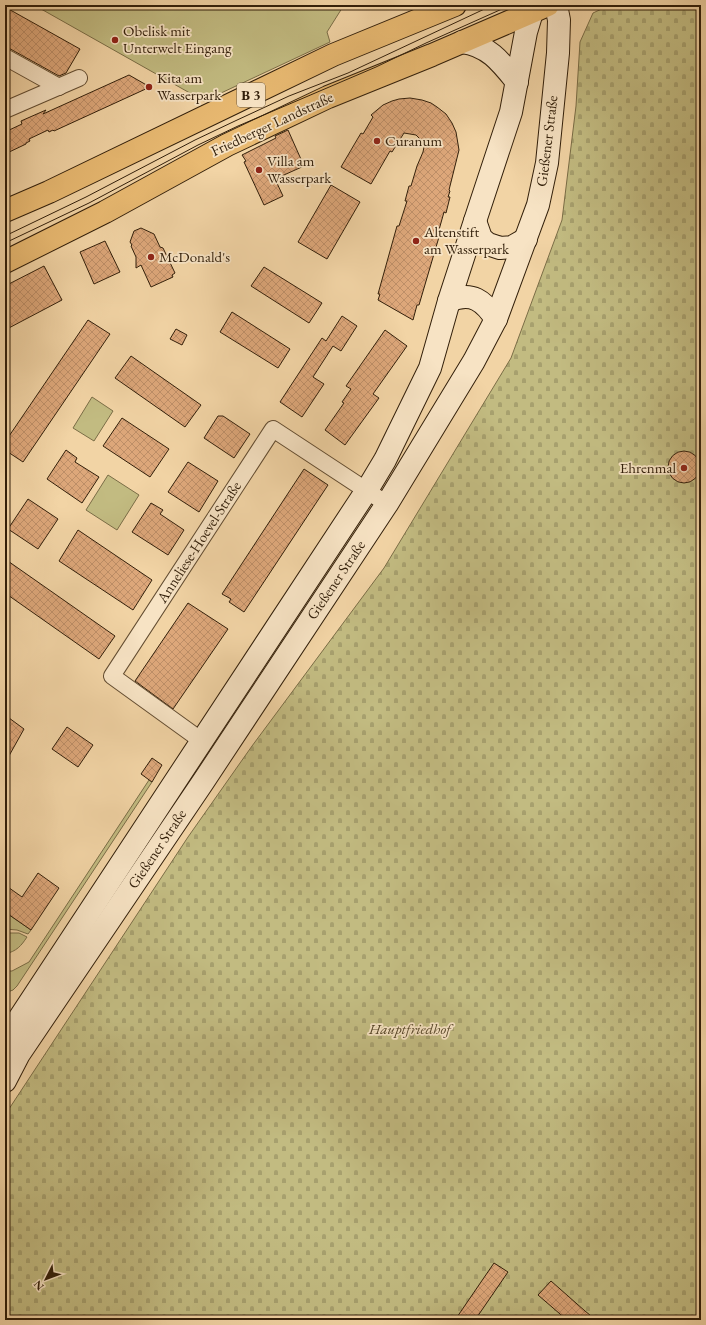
<svg xmlns="http://www.w3.org/2000/svg" width="706" height="1325" font-family="'EB Garamond',serif">
  <style>
    .green { fill: #c2bb81; stroke: #7a6d46 }
    .cemetery { fill: url(#cemetery-stones); stroke: #7a6d46 }
    .building { fill: url(#building-cross-hatch); stroke: #321f0a }
    .lines { fill: none; stroke-linecap: round; stroke-linejoin: round }
    .minor-casing { stroke: #624c31; stroke-width: 18 }
    .secondary-casing { stroke: #321f0a; stroke-width: 24 }
    .primary-casing { stroke: #321f0a; stroke-width: 24 }
    .minor { stroke: #f7e3c4; stroke-width: 16 }
    .secondary { stroke: #f7e3c4; stroke-width: 22 }
    .primary { stroke: #e9ba72; stroke-width: 22 }
    .tram { stroke: #321f0a; stroke-width: 1 }
    .poi-dot { fill: #8f2418; stroke: #f7e3c4; stroke-width: 1.5 }
    .labels { text-anchor: middle; stroke-width: 3.5; stroke-linejoin: round; paint-order: stroke }
    .shield { fill: #f7e3c4; stroke: #6d5a42; stroke-width: 1 }
    .shield-label { font-size: 14px; font-weight: bold; fill: #321f0a }
    .poi-label { font-size: 15px; fill: #321f0a; stroke: #f7e3c4; text-anchor: start }
    .street-label { font-size: 15px; fill: #321f0a; stroke: #f7e3c4 }
    .park-label { font-size: 15px; font-style: italic; fill: #564628; stroke: #f7e3c4 }
  </style>
  <defs>
    <pattern id="cemetery-stones" width="16" height="16" patternUnits="userSpaceOnUse"><rect width="16" height="16" fill="#c2bb81"/><path d="M2 7V4a2 2 0 0 1 4 0v3zM10 15v-3a2 2 0 0 1 4 0v3z" fill="#a7a06e"/></pattern>
    <pattern id="building-cross-hatch" width="8" height="8" patternUnits="userSpaceOnUse"><rect width="8" height="8" fill="#dda77a"/><path d="M0 0l8 8M0 8l8-8" fill="none" stroke="#be8f68"/></pattern>
  </defs>
  <rect width="100%" height="100%" fill="#f2d4a5"/>
  <filter id="stains"><feTurbulence type="fractalNoise" baseFrequency=".005" numOctaves="4"/><feColorMatrix values="0 0 0 0 .2 0 0 0 0 .09 0 0 0 0 .02 0 0 0 .5 -.17"/></filter>
  <radialGradient id="worn" r=".72"><stop offset=".6" stop-color="#630" stop-opacity="0"/><stop offset="1" stop-color="#630" stop-opacity=".3"/></radialGradient>
  <!-- green -->
  <g class="green">
    <path d="M34,5H344L327,32L330,42L204,101Z"/>
    <path d="M92,397L113,411L94,441L73,428Z"/>
    <path d="M108,475L139,495L117,530L86,510Z"/>
    <path d="M149,780L152,782L17,986L13,990L5,993V971H12L29,962Z"/>
    <path d="M5,912L31,930L28,934L17,930L5,929Z"/>
    <path d="M5,933H19L27,937C21,946 17,951 5,954Z"/>
  </g>
  <!-- cemetery -->
  <path class="cemetery" d="M610,5H701V1320H5V1115L188,837L252,746L384,568L511,358L562,220L576,106L580,42L593,13Z"/>
  <!-- building -->
  <g class="building">
    <path d="M5,7L80,49L66,73L59,76L5,46Z"/>
    <path d="M129,75L150,87L54,131L53,130L49,132L48,130L29,139L30,141L26,143V144L5,154V132L22,124L21,121L46,110L43,114Z"/>
    <path d="M410,98L422,100L431,103L437,107L446,114L452,123L456,132L459,150L449,190L450,191L448,197H450L446,213L444,212L437,237H439L419,305H417L413,320L378,300L380,294H378L397,226H399L407,201H405L409,186H411L417,166L423,152L424,147L422,141L416,135L404,133L392,152L390,151L371,184L341,167L361,133L363,134L373,117L371,115L383,105L392,101L399,99Z"/>
    <path d="M288,130L304,166L275,179L283,196L264,205L244,162L246,161L242,155L276,138L275,136Z"/>
    <path d="M331,185L360,202L327,259L298,242Z"/>
    <path d="M141,228L154,234L160,247L163,248L175,273L172,275L173,277L151,287L141,265L136,268V257L131,246L132,245L130,242L134,231Z"/>
    <path d="M105,241L120,272L94,284L80,252Z"/>
    <path d="M44,266L62,300L5,330V286Z"/>
    <path d="M264,267L322,303L309,323L251,286Z"/>
    <path d="M232,312L290,349L278,368L220,332Z"/>
    <path d="M342,316L357,326L341,351L333,346L313,377L324,384L302,417L280,402L322,338L326,341Z"/>
    <path d="M88,320L110,334L23,462L5,450V442Z"/>
    <path d="M176,329L187,335L182,345L170,339Z"/>
    <path d="M385,330L407,346L373,394L379,398L345,445L325,430L344,403L342,402L351,389L346,386Z"/>
    <path d="M131,356L201,405L185,427L115,378Z"/>
    <path d="M218,416H223L250,434L234,458L204,438Z"/>
    <path d="M122,418L169,449L150,477L103,446Z"/>
    <path d="M66,450L77,458L75,462L99,477L82,503L47,479Z"/>
    <circle cx="684" cy="467" r="16"/>
    <path d="M188,462L218,481L199,512L168,492Z"/>
    <path d="M304,469L328,485L244,612L229,602L231,599L222,594Z"/>
    <path d="M28,499L58,519L38,549L8,529Z"/>
    <path d="M151,503L163,510L160,514L184,530L168,555L132,532Z"/>
    <path d="M78,530L152,580L133,610L59,561Z"/>
    <path d="M5,559L115,636L99,659L5,593Z"/>
    <path d="M188,603L228,629L173,709L135,681Z"/>
    <path d="M5,715L24,729L5,763Z"/>
    <path d="M67,727L93,745L78,767L52,749Z"/>
    <path d="M152,758L162,765L152,782L141,774Z"/>
    <path d="M38,873L59,888L31,930L5,912V885L22,897Z"/>
    <path d="M494,1263L508,1272L475,1320H455Z"/>
    <path d="M551,1281L585,1311L596,1320H567L538,1295Z"/>
  </g>
  <g class="lines">
    <!-- minor casing -->
    <g class="minor-casing">
      <g id="minor">
        <path d="M5,57L59,87"/>
        <path d="M5,110L79,78"/>
        <path d="M202,741L112,676L273,429L387,504"/>
      </g>
    </g>
    <!-- secondary casing -->
    <g class="secondary-casing">
      <g id="secondary">
        <path d="M462,42C488,45 501,62 517,82"/>
        <path d="M475,221L481,238L488,244L500,248L512,247L526,239"/>
        <path d="M449,301C472,291 484,301 496,319"/>
        <path d="M5,1040L367,490L385,460L430,368L449,301L475,221L511,112L526,32L532,12L535,5"/>
        <path d="M5,1081L19,1054L203,782L387,504L474,361L496,319L538,205L547,163L558,53L559,20L556,5"/>
      </g>
    </g>
    <!-- primary casing -->
    <g class="primary-casing">
      <g id="primary">
        <path d="M5,211L49,192L333,55L455,5"/>
        <path d="M5,262L105,212L227,145L328,97L432,55L548,5"/>
      </g>
    </g>
    <!-- minor -->
    <use href="#minor" class="minor"/>
    <!-- secondary -->
    <use href="#secondary" class="secondary"/>
    <!-- primary -->
    <use href="#primary" class="primary"/>
    <!-- tram -->
    <g class="tram">
      <path d="M5,236L86,197L195,140L235,121L289,96L348,73L493,5"/>
      <path d="M5,243L89,203L198,145L238,126L376,67L426,43L511,5"/>
    </g>
  </g>
  <!-- markers -->
  <g class="poi-dot">
    <circle cx="115" cy="40" r="4"/>
    <circle cx="149" cy="87" r="4"/>
    <circle cx="377" cy="141" r="4"/>
    <circle cx="259" cy="170" r="4"/>
    <circle cx="416" cy="241" r="4"/>
    <circle cx="151" cy="257" r="4"/>
    <circle cx="684" cy="468" r="4"/>
  </g>
  <g class="labels">
    <!-- shield labels -->
    <rect class="shield" x="237" y="83" width="28" height="24" rx="3"/>
    <g class="shield-label">
      <text x="251" y="100">B 3</text>
    </g>
    <!-- poi labels -->
    <g class="poi-label">
      <text x="123" y="36">Obelisk mit<tspan x="123" dy="17">Unterwelt Eingang</tspan></text>
      <text x="157" y="83">Kita am<tspan x="157" dy="17">Wasserpark</tspan></text>
      <text x="385" y="146">Curanum</text>
      <text x="267" y="166">Villa am<tspan x="267" dy="17">Wasserpark</tspan></text>
      <text x="424" y="237">Altenstift<tspan x="424" dy="17">am Wasserpark</tspan></text>
      <text x="159" y="262">McDonald's</text>
      <text x="676" y="473" text-anchor="end">Ehrenmal</text>
    </g>
    <!-- street labels -->
    <g class="street-label">
      <text transform="translate(272 124) rotate(-25)" y="5">Friedberger Landstraße</text>
      <text transform="translate(547 141) rotate(-83)" y="5">Gießener Straße</text>
      <text transform="translate(199 542) rotate(-57)" y="5">Anneliese-Hoevel-Straße</text>
      <text transform="translate(336 580) rotate(-56)" y="5">Gießener Straße</text>
      <text transform="translate(157 849) rotate(-56)" y="5">Gießener Straße</text>
    </g>
    <!-- park labels -->
    <g class="park-label">
      <text x="410" y="1034">Hauptfriedhof</text>
    </g>
  </g>
  <!-- margin -->
  <rect width="706" height="1325" fill="none" stroke="#f2d4a5" stroke-width="20"/>
  <rect x="6" y="6" width="694" height="1313" fill="none" stroke="#321f0a" stroke-width="2"/>
  <rect x="10" y="10" width="686" height="1305" fill="none" stroke="#321f0a"/>
  <!-- north arrow -->
  <g transform="translate(46 1279) rotate(228)" stroke="#f7e3c4" stroke-width="3" paint-order="stroke">
  <path d="M0-3L7 15L0 10L-7 15Z" fill="#321f0a"/>
  <text y="-6" font-size="11" font-weight="bold" text-anchor="middle" fill="#321f0a">N</text>
  </g>
  <rect width="100%" height="100%" filter="url(#stains)"/>
  <rect width="100%" height="100%" fill="url(#worn)"/>
</svg>
